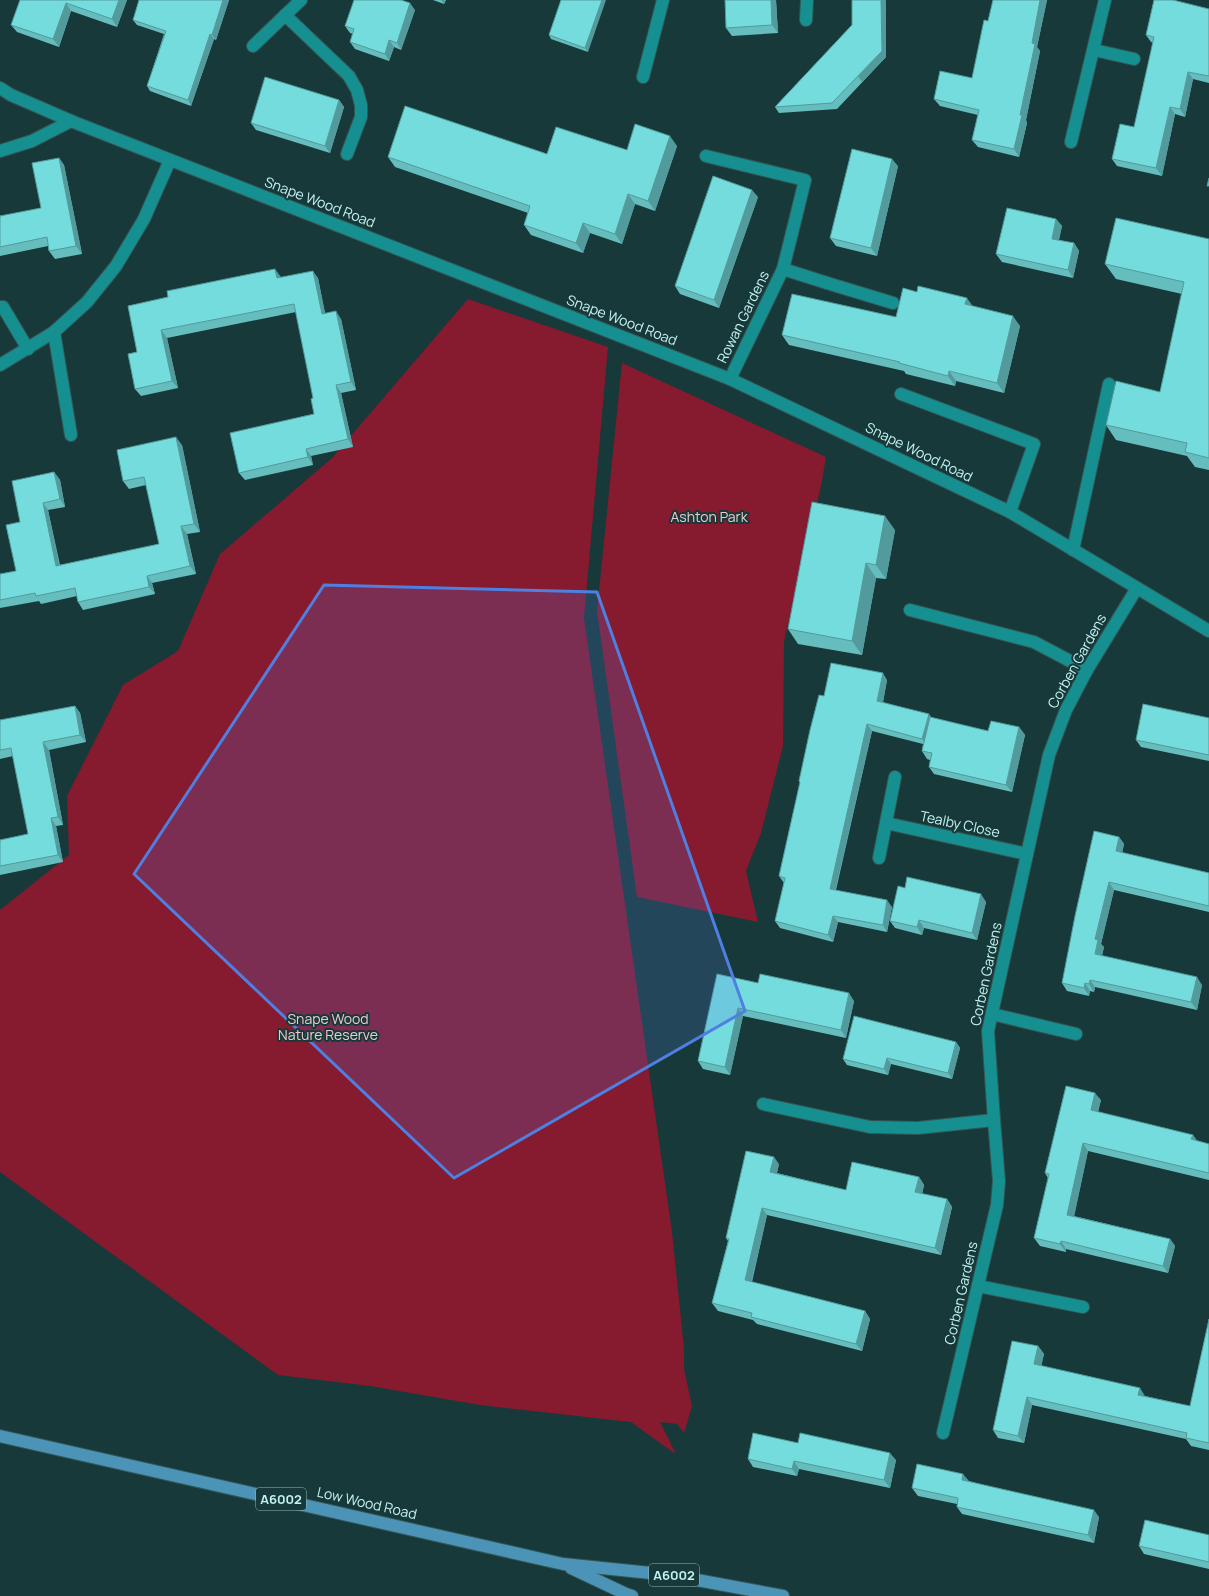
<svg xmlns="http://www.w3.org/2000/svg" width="1209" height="1596" font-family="Manrope,sans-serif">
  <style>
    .green { fill: #861a2f }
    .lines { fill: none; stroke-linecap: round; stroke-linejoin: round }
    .lane-casing { stroke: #335757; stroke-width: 14 }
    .street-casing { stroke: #335757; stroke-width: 14 }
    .primary-casing { stroke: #335757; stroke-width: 14 }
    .lane { stroke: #168f90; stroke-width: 12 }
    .street { stroke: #168f90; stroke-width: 12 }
    .primary { stroke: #4b94b7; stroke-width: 12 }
    .wall { fill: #65bdbe }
    .shaded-wall { fill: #529a9b }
    .building { fill: #75dcdd; stroke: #529a9b }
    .marked { fill: #4f7fe0; fill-opacity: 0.2; stroke: #4f7fe0; stroke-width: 3; stroke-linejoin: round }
    .labels { text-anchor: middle; stroke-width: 4; stroke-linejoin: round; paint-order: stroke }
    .shield { fill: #183939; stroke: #90baba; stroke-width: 1 }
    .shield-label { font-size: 13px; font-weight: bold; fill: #c3f2f2 }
    .street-label { font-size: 14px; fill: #c3f2f2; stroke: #183939 }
    .park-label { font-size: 14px; fill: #edcbcc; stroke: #183939 }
  </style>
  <rect width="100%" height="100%" fill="#183939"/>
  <!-- green -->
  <g class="green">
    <path d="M468,299L608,347L584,618L672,1232L684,1348V1369L692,1406L684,1433L677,1424L660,1422L675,1452L674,1453L631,1422L480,1405L370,1386L278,1375L0,1172V910L69,855L67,796L123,685L178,651L220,554L332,458Z"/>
    <path d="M622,363L826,457L821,486L784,641L783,746L761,833L746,871L758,922L637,897L597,611Z"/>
  </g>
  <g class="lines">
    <!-- lane casing -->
    <g class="lane-casing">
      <g id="lane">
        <path d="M285,15L349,76L357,90L361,105V117L347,154"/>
        <path d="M806,20L807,0"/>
        <path d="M643,77L663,0"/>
        <path d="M0,151L32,141L71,121"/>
        <path d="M706,156L805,180L792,233"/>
        <path d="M827,283L893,303"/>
        <path d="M0,307H3L28,349"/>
        <path d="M54,332L71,435"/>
        <path d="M901,394L1034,444L1010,512"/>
        <path d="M1073,550L1109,384"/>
        <path d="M910,610L1034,642L1087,670"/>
        <path d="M992,1014L1076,1034"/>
        <path d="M978,1286L1083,1307"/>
      </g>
    </g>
    <!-- street casing -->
    <g class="street-casing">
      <g id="street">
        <path d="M253,46L301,0"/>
        <path d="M1094,50L1134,59"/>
        <path d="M0,88L11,95L71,121L730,379L1010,512L1209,631"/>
        <path d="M1071,142L1105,0"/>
        <path d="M783,269L827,283"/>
        <path d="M0,365L54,332L87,302L116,266L144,219L170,160"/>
        <path d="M730,379L783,269L792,233"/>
        <path d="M886,823L1027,854"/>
        <path d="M879,858L895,777"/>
        <path d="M763,1104L870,1127L918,1128L994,1120"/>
        <path d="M943,1433L997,1205L999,1181L994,1120L988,1031L1049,755L1066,710L1087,670L1137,588"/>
      </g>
    </g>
    <!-- primary casing -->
    <g class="primary-casing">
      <g id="primary">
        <path d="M0,1436L563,1564L670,1575L783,1596"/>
        <path d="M571,1568L626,1594L632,1596"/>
      </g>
    </g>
    <!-- lane -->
    <use href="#lane" class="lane"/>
    <!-- street -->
    <use href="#street" class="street"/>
    <!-- primary -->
    <use href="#primary" class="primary"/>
  </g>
  <!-- wall -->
  <g class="wall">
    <path d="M20,0H127L117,27L71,11L59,47L17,32L11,25Z"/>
    <path d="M229,0L216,40L214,39L191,106L150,91L147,86L164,34L137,25L133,20Z"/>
    <path d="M433,0H446L444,4Z"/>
    <path d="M561,0L588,52L551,39L549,35Z"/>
    <path d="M776,0L778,33L732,36L726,28Z"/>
    <path d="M993,0H1047L1037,47L1040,51L1026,120L1027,123L1019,157L978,147L972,140L978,115L940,106L934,99L972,78L988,21Z"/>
    <path d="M1209,9V83L1193,79L1185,117L1175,114L1162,176L1117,166L1112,159L1134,127L1153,43L1151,42L1146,35Z"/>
    <path d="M415,10L401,50L394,47L389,61L355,49L350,42L353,34L350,33L345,26Z"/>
    <path d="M852,25L886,57L837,109L779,113L775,107Z"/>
    <path d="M339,100L344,107L330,153L256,130L251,123Z"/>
    <path d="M677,146L655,211L635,204L622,244L590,233L583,253L531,235L524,225L528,213L395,167L388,157L547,154L627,150Z"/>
    <path d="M59,158L64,165L82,254L55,259L49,251L48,246L0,256V216L41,208Z"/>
    <path d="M898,166L877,256L836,246L830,238Z"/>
    <path d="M758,197L719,308L680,294L675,286Z"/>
    <path d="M1056,219L1062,226L1059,240L1074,243L1079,251L1073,278L1002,262L996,254Z"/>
    <path d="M1209,239V470L1195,467L1187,456L1116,440L1106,425L1160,392L1182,294L1116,279L1105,264Z"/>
    <path d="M281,277L318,278L325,314L341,319L356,390L341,393L353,447L311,456L313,465L245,480L239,473L314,414L313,398L296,312L167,338L178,388L141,396L135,389L137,352L128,306Z"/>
    <path d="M973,306L1020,326L1004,393L956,381L955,386L906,374L904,371L789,345L782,335L896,317Z"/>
    <path d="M182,445L200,532L187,534L196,574L152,583L155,594L83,610L78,602L77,596L41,604L39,601L0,608V574L16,571L20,522L54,472L60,480L65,507L48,510L60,565L159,544L146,485L129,489L123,481Z"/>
    <path d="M895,530L886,579L876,578L862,655L798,644L788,629Z"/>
    <path d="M887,680L883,702L932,718L988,731L1019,727L1025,735L1012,792L934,774L929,767L930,760L927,759L922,751L923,744L872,731L836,890L892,907L887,932L838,922L833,942L780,928L775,921L784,883L779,876L800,783L799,781L824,696Z"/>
    <path d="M75,706L80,713L86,742L49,750L63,825L56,826L63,862L0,875V840L28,834L13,756L0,759V720Z"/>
    <path d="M1209,718V761L1141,747L1136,740Z"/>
    <path d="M1119,837L1124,844L1122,853L1209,873V912L1114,890L1101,944L1104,947L1102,956L1202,985L1197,1010L1095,987L1094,992L1090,991L1089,996L1067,991L1062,983Z"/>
    <path d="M905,888L986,902L977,940L924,928L922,935L895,928L890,921Z"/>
    <path d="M717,974L758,983L854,1001L846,1038L743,1016L730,1075L703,1069L698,1061Z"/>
    <path d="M956,1042L960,1048L952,1079L891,1064L888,1075L847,1065L843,1059Z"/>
    <path d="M1101,1100L1098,1112L1193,1135L1197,1141L1209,1144V1180L1088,1151L1074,1216L1170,1239L1175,1246L1168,1273L1066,1249V1252L1040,1246L1034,1238L1048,1178L1045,1173Z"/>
    <path d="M779,1164L777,1173L846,1190L919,1177L924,1185L922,1194L947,1199L952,1207L941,1255L767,1215L752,1282L865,1311L870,1319L862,1351L757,1324L753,1320L718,1311L712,1303L728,1241L726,1238Z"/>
    <path d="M1209,1319V1450L1191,1446L1186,1439L1032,1405L1024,1443L998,1438L993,1430L1038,1346L1044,1354L1041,1366L1145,1396L1190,1406Z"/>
    <path d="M798,1443L896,1460L890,1488L799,1469L797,1476L753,1467L748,1459Z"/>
    <path d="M969,1481L1099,1517L1094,1543L962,1514L957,1507V1504L918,1496L912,1488Z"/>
    <path d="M1209,1535V1569L1144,1554L1139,1546Z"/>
  </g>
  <!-- shaded-wall -->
  <g class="shaded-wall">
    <path d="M119,0H127L117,27L112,19Z"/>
    <path d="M223,0H229L216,40L212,35Z"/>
    <path d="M441,0H446L444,4Z"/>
    <path d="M602,0H606L588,52L585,48Z"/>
    <path d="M771,0H776L778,33L772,25Z"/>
    <path d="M881,0H886V57L862,82L858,76Z"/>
    <path d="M1040,0H1047L1037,47L1040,51L1026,120L1027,123L1019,157L1014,149L1032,43Z"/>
    <path d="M66,3L71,11L59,47L53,39Z"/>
    <path d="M410,3L415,10L401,50L397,43Z"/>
    <path d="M210,34L214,39L191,106L188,100Z"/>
    <path d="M389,40L394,47L389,61L385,54Z"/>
    <path d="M1188,72L1193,79L1185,117L1180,109Z"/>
    <path d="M339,100L344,107L330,153L325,146Z"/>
    <path d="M1170,107L1175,114L1162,176L1156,168Z"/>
    <path d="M670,136L677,146L655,211L648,201Z"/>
    <path d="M59,158L64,165L82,254L76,246Z"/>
    <path d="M892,159L898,166L877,256L871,248Z"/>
    <path d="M752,190L758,197L719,308L714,300Z"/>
    <path d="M628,194L635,204L622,244L615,234Z"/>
    <path d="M1056,219L1062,226L1057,247L1052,239Z"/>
    <path d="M583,223L590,233L583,253L576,243Z"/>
    <path d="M1074,243L1079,251L1073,278L1068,270Z"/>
    <path d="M275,269L281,277L282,285L277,278Z"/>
    <path d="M313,271L318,278L327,322L322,314Z"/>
    <path d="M967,298L974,308L965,304Z"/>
    <path d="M336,311L341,319L356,390L351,382Z"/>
    <path d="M1013,316L1020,326L1004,393L997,383Z"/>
    <path d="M161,330L167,338L178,388L172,381Z"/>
    <path d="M949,371L956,381L955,386L948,376Z"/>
    <path d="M336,385L341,393L353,447L348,439Z"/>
    <path d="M176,437L182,445L200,532L194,524Z"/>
    <path d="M306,449L311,456L313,465L308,457Z"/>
    <path d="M54,472L60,480L65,507L60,499Z"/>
    <path d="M43,503L48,510L61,573L56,566Z"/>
    <path d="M885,516L895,530L886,579L876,565Z"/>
    <path d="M181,526L187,534L196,574L190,566Z"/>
    <path d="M866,563L876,578L862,655L852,641Z"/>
    <path d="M147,576L152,583L155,594L149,587Z"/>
    <path d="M883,673L887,680L882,708L877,701Z"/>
    <path d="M75,706L80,713L86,742L80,735Z"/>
    <path d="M929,714L934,721L927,745L922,739Z"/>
    <path d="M867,724L872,731L834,896L830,889Z"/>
    <path d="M1019,727L1025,735L1012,792L1006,785Z"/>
    <path d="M43,742L49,750L63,825L58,817Z"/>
    <path d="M51,818L56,826L63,862L58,855Z"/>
    <path d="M1119,837L1124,844L1121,859L1116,851Z"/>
    <path d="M1109,882L1114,890L1101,944L1104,947L1100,962L1095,954V939Z"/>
    <path d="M981,894L986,902L977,940L972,933Z"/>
    <path d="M887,900L892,907L887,932L883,925Z"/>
    <path d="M833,916L838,922L833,942L828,935Z"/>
    <path d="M919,920L924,928L922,935L917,927Z"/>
    <path d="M1197,977L1202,985L1197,1010L1191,1002Z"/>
    <path d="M1090,980L1095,987L1094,992L1089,984Z"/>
    <path d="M1085,983L1090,991L1089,996L1084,988Z"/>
    <path d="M849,993L854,1001L846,1038L841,1030Z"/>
    <path d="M738,1008L743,1016L730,1075L725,1067Z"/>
    <path d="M956,1042L960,1048L952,1079L948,1073Z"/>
    <path d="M887,1058L891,1064L888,1075L884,1069Z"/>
    <path d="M1095,1093L1101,1100L1096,1118L1091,1110Z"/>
    <path d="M1193,1135L1198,1142L1191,1139Z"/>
    <path d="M1083,1143L1088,1151L1073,1222L1067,1215Z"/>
    <path d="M774,1157L779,1164L775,1180L770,1172Z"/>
    <path d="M919,1177L924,1185L921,1200L915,1192Z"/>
    <path d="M947,1199L952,1207L941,1255L935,1248Z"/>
    <path d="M762,1208L767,1215L750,1288L745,1280Z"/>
    <path d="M1170,1239L1175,1246L1168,1273L1163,1266Z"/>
    <path d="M1061,1241L1066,1249V1252L1060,1244Z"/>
    <path d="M865,1311L870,1319L862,1351L856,1344Z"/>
    <path d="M1038,1346L1044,1354L1040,1372L1034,1364Z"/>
    <path d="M1140,1388L1145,1396L1138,1395Z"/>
    <path d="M1027,1397L1032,1405L1024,1443L1018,1436Z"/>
    <path d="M890,1453L896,1460L890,1488L884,1480Z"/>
    <path d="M794,1461L799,1469L797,1476L792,1469Z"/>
    <path d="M963,1474L969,1481L968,1488L962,1480Z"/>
    <path d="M1094,1510L1099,1517L1094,1543L1088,1535Z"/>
  </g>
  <!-- building -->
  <g class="building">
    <path d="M20,0H119L112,19L66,3L53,39L11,25Z"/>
    <path d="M139,0H223L212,35L210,34L188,100L147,86L166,31L133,20Z"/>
    <path d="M354,0H401L410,3L397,43L389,40L385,54L350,42L354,29L345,26Z"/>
    <path d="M561,0H602L585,48L549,35Z"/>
    <path d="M725,0H771L772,25L726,28Z"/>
    <path d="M852,0H881L882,51L832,103L775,107L852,25Z"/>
    <path d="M993,0H1040L1032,43L1035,44L1020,115H1022L1014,149L972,140L979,110L934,99L940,71L972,78L984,20L988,21Z"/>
    <path d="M1154,0H1173L1209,9V76L1188,72L1180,109L1170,107L1156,168L1112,159L1120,124L1134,127L1154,37L1146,35Z"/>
    <path d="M265,77L339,100L325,146L251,123Z"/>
    <path d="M405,106L547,154L556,127L627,150L635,124L670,136L648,201L628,194L615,234L583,223L576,243L524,225L530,206L388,157Z"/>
    <path d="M852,149L892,159L871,248L830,238Z"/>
    <path d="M59,158L76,246L49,251L47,237L0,247V216L41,208L32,163Z"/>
    <path d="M713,176L752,190L714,300L675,286Z"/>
    <path d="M1209,178V186H1207Z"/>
    <path d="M1007,208L1056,219L1052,239L1074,243L1068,270L996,254Z"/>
    <path d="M1116,218L1209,239V458L1185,452L1187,443L1106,425L1116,381L1160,392L1184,282L1105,264Z"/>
    <path d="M275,269L277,278L313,271L322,314L336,311L351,382L336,385L348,439L306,449L308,457L239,473L230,433L314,414L311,399L313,398L294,304L161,330L172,381L135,389L128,354L137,352L128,306L168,297L167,291Z"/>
    <path d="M918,286L967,298L965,304L1013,316L997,383L949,371L948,376L899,363L900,362L782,335L792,294L896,317L903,288L917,292Z"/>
    <path d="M176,437L194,524L181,526L190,566L147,576L149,587L78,602L75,588L36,596L35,593L0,600V574L16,571L6,525L20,522L12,481L54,472L60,499L43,503L56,566L159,544L144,477L123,481L117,450Z"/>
    <path d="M812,502L885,516L876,565L866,563L852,641L788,629Z"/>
    <path d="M831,663L883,673L877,701L929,714L922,739L867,724L830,889L887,900L883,925L833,916L828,935L775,921L785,878L779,876L800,782L799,781L810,730L819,695L824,696Z"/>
    <path d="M1143,704L1209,718V755L1136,740Z"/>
    <path d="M75,706L80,735L43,742L58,817L51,818L58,855L0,866V840L28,834L11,748L0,750V720Z"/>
    <path d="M930,717L988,731L991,721L1019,727L1006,785L929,767L932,753L922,751Z"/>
    <path d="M1094,831L1119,837L1116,851L1209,873V906L1109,882L1095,939L1098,940L1095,954L1197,977L1191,1002L1090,980L1089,984L1085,983L1084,988L1062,983L1075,916Z"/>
    <path d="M907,877L981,894L972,933L919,920L917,927L890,921L898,886L905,888Z"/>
    <path d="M717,974L758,983L760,974L849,993L841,1030L738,1008L725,1067L698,1061Z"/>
    <path d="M854,1016L956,1042L948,1073L887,1058L884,1069L843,1059Z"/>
    <path d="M1066,1086L1095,1093L1091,1110L1193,1135L1191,1139L1209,1144V1173L1083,1143L1067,1215L1170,1239L1163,1266L1061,1241L1060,1244L1034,1238L1049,1174L1045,1173Z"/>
    <path d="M746,1151L774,1157L770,1172L846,1190L852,1162L919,1177L915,1192L947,1199L935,1248L762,1208L745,1280L865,1311L856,1344L751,1317L752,1313L712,1303L729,1239L726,1238Z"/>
    <path d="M1209,1319V1443L1186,1438L1187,1433L1027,1397L1018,1436L993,1430L1012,1341L1038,1346L1034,1364L1140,1388L1138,1395L1190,1406Z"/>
    <path d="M753,1433L798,1443L800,1433L890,1453L884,1480L794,1461L792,1469L748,1459Z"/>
    <path d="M917,1464L963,1474L962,1480L1094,1510L1088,1535L957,1507L958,1498L912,1488Z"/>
    <path d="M1145,1520L1209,1535V1562L1139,1546Z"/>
  </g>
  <!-- marked area -->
  <path class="marked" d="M324,585L597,592L745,1011L454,1178L134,874Z"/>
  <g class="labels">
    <!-- shield labels -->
    <g class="shield">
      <rect x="256" y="1488" width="50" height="22" rx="3"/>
      <rect x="649" y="1564" width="50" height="22" rx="3"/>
    </g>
    <g class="shield-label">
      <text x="281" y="1504">A6002</text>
      <text x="674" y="1580">A6002</text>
    </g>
    <!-- street labels -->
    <g class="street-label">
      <text transform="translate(320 202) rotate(21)" y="5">Snape Wood Road</text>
      <text transform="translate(743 317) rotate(-64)" y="5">Rowan Gardens</text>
      <text transform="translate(622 320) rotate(21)" y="5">Snape Wood Road</text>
      <text transform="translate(919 452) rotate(26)" y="5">Snape Wood Road</text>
      <text transform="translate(1077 661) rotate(-61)" y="5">Corben Gardens</text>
      <text transform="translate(960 824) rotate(12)" y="5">Tealby Close</text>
      <text transform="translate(986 974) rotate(-78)" y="5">Corben Gardens</text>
      <text transform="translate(961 1293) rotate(-77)" y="5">Corben Gardens</text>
      <text transform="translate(367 1503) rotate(13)" y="5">Low Wood Road</text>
    </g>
    <!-- park labels -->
    <g class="park-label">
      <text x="709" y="522">Ashton Park</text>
      <text x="328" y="1024">Snape Wood<tspan x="328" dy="16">Nature Reserve</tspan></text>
    </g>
  </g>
</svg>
